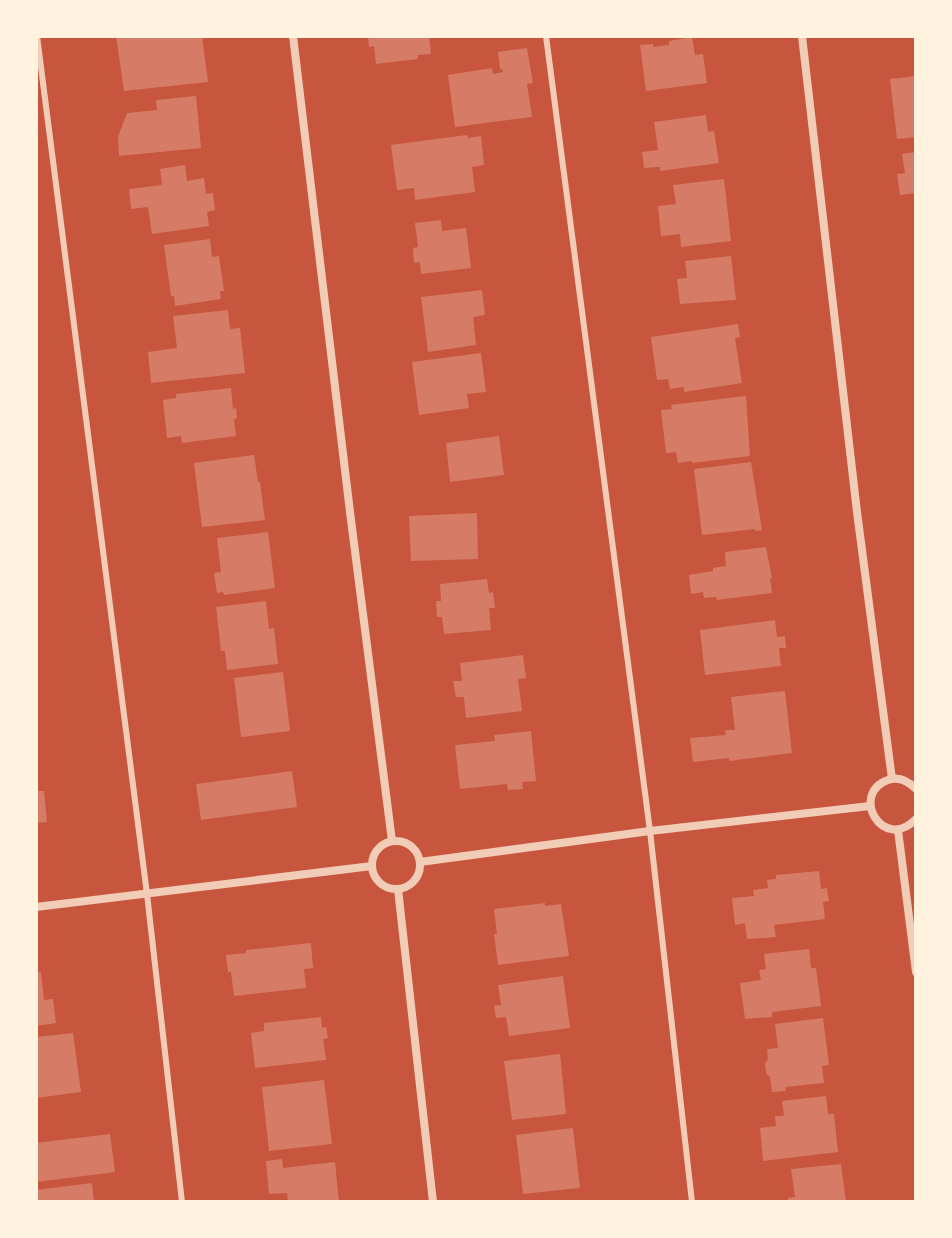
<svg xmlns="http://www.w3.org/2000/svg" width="952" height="1238" font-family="Raleway,sans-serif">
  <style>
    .building { fill: #d67c66 }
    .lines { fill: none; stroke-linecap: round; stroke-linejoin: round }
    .service { stroke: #f1ccb7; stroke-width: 6 }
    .minor { stroke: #f1ccb7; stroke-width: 8 }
  </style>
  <rect width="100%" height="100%" fill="#c8553d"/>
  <!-- building -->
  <g class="building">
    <path d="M116,36H202L208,82L124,91Z"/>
    <path d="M368,36H429L431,54L418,55V59L376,64L374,46L369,47Z"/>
    <path d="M692,37L695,55L703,54L707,83L646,91L640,45L653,44V47L669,45V41Z"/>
    <path d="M527,48L533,83L527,84L532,117L455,127L448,75L492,68L493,74L503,72L502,69H500L498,52Z"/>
    <path d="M916,76V137L897,139L890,79Z"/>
    <path d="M196,96L201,148L119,156L118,137L127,113L157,110L156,100Z"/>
    <path d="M706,115L708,132L714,131L719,163L660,171V167L644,168L642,152L658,150L654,122Z"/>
    <path d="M467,135L468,138L481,136L484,165L472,167L475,192L415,200L414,188L397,190L391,145Z"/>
    <path d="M916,152V193L900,195L897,174L905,173L902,154Z"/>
    <path d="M185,165L187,181L204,178L206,194L213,193L215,210L207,212L209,226L152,234L148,207L131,209L129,189L162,185L160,169Z"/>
    <path d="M724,179L731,241L681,247L680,234L661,236L658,206L676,204L673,185Z"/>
    <path d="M441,220L442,231L466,228L471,268L421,274L420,262L414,263L413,248L418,247L415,223Z"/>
    <path d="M210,239L212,257L219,256L224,291H220L221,299L175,306L174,296H171L164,245Z"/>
    <path d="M731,256L736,300L680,304L677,279L687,278L685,261Z"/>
    <path d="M482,290L485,315L473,317L476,345L428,352L421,297Z"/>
    <path d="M228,310L230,329L240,328L245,373L151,383L148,352L177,348L173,316Z"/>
    <path d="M738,324L740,337L735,338L742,383L684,392V387L670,389L668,379L657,380L651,337Z"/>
    <path d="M481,353L486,392L467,394L469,408L419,415L412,362Z"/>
    <path d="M231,388L233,409L236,408L237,418L234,419L236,436L182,443L181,436L167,438L163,400L176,398V394Z"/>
    <path d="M746,396L750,456L692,463V461L678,463L676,452L666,453L661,410L672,409L671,405Z"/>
    <path d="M499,436L504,475L450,482L446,443Z"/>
    <path d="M254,455L258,482H260L265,520L202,527L194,463Z"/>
    <path d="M751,462L762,530L755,531V529L702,535L694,469Z"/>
    <path d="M477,513L478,559L411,561L409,516Z"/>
    <path d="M268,532L275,588L224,595L223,592L217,593L214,573L221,572L217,538Z"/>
    <path d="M766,547L772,578H770L772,593L717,600L716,597L704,598L703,592L691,594L689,575L713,571V568L726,566L725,552Z"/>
    <path d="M487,579L489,593L493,592L495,608H489L491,630L444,634L442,617H437L436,601H441L440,584Z"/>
    <path d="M266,601L269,629L274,628L278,664L227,670L225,651H221L216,607Z"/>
    <path d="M775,620L777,637L785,636L786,648H779L781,666L705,675L700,630Z"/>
    <path d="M523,655L526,678L518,679L522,711L466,718L464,697H456L453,681H462L460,663Z"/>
    <path d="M283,672L290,731L241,737L234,678Z"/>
    <path d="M785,691L792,753L729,761V758L693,762L690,738L726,735L725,730H735L731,697Z"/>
    <path d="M531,731L536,781L522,782L523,789L508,790L507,784L460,789L455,745L495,741L494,735Z"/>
    <path d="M292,771L297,807L201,820L196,784Z"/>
    <path d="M36,791H44L47,822L36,823Z"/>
    <path d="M819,871L821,889L827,888L829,901L823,902L825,919L774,925L776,937L747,939L745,923L735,925L732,898L754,896L753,890L768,888L767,880L776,879V875Z"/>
    <path d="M545,903V906L561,904L569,956L498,965L494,934H497L494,909Z"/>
    <path d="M311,943L313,968L304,969L306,988L234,996L231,972H228L226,955L246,953V950Z"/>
    <path d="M809,949L811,968H816L821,1006L772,1012V1017L745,1019L740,983L761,980L759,970L766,969L764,954Z"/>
    <path d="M41,972L44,1000L53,999L56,1023L36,1026V973Z"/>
    <path d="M563,976L570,1028L509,1036L506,1017L496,1018L494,1006L501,1005L498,985Z"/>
    <path d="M321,1017L322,1028L326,1027L328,1038L323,1039L326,1060L255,1068L251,1033L264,1031V1023Z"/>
    <path d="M823,1018L829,1065L822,1066L824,1083L785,1087L786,1091L772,1092L770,1077L766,1073L765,1063L768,1059L767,1049L778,1048L775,1024Z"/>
    <path d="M73,1033L81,1092L36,1098V1037Z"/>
    <path d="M560,1054L566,1114L512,1120L504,1061Z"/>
    <path d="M324,1080L332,1144L269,1151L262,1087Z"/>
    <path d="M826,1096L828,1114H834L838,1152L763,1161L760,1128L776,1126L775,1116H784L782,1101Z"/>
    <path d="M573,1128L580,1188L523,1194L516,1135Z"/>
    <path d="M110,1134L115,1172L36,1182V1143Z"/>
    <path d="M282,1159L283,1168L335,1162L339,1202H288L287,1193L269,1194L266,1161Z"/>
    <path d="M841,1164L846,1202H788V1198L795,1197L791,1169Z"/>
    <path d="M92,1183L94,1202H36V1190Z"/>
  </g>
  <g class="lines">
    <!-- service -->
    <g class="service">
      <path d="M37,36L147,894L182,1202"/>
      <path d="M546,36L650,831L692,1202"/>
    </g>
    <!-- minor -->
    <g class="minor">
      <path d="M293,36L350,512L392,841"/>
      <path d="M802,36L857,512L892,779"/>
      <path d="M916,789C908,781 899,776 888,780C849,794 883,853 916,819"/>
      <path d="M898,830L916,972"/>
      <circle cx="396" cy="865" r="24"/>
      <path d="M420,862L650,831L870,806"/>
      <path d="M398,889L433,1202"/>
      <path d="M36,907L372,866"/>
    </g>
  </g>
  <!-- border -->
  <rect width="952" height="1238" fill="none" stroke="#fff3e0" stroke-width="76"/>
</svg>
